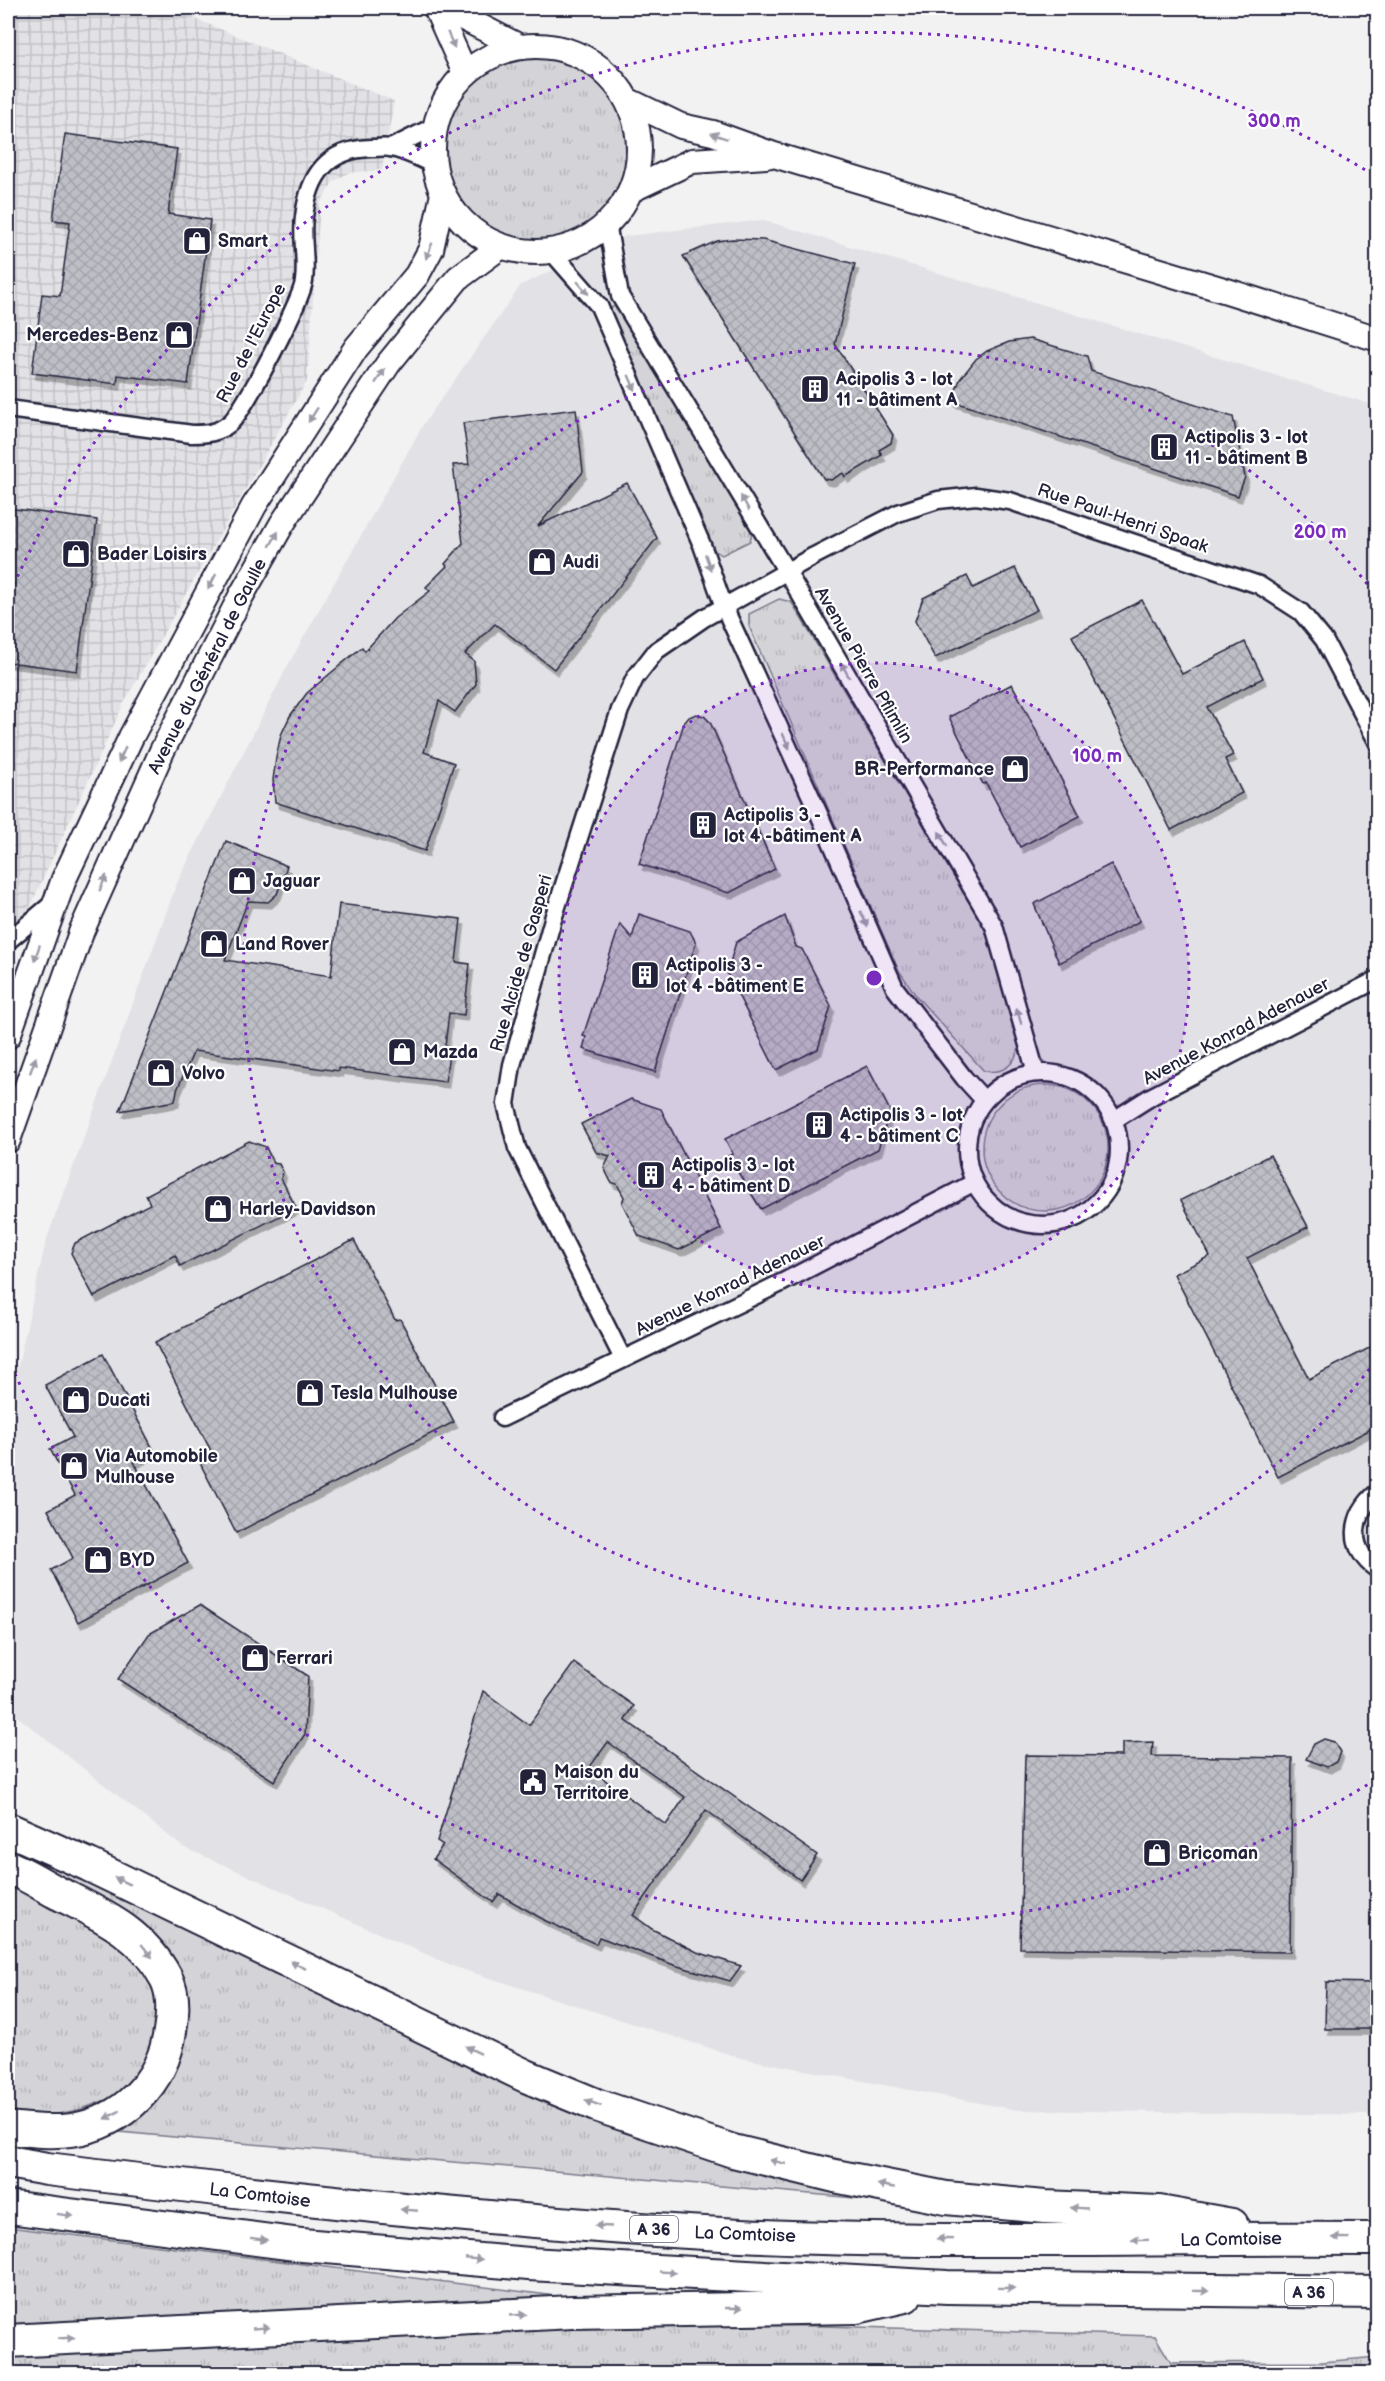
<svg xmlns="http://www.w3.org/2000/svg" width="1385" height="2381" font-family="'Balsamiq Sans',sans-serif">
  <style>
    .built { fill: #e2e2e6 }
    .industrial { fill: url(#industrial-grid) }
    .grass { fill: url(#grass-tufts); stroke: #7a7a8a; stroke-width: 1.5 }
    .building { fill: url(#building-cross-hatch); stroke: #22223b; stroke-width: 1.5; fill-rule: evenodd; filter: url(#shadow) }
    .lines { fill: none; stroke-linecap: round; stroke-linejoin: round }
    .minor-casing { stroke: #22223b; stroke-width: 21 }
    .secondary-casing { stroke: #22223b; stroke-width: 28 }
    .motorway-casing { stroke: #22223b; stroke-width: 36 }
    .minor { stroke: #fff; stroke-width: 16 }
    .secondary { stroke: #fff; stroke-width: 24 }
    .motorway { stroke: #fff; stroke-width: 32 }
    .oneway { fill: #9c9ca7 }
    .ring { fill: none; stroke: #7b2cbf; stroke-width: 3; stroke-dasharray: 3 6 }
    .labels { text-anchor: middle; stroke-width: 4.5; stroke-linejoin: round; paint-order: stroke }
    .shield { fill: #fff; stroke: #646476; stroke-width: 1.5 }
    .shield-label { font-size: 16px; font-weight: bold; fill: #22223b }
    .poi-label { font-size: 18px; font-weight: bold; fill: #22223b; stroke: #fff; text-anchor: start }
    .street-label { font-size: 18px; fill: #22223b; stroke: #fff }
    .centre { fill: #7b2cbf; stroke: #fff; stroke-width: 3 }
    .ring-label { font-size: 18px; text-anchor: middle; font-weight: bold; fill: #7b2cbf; stroke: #fff; stroke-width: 4.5; stroke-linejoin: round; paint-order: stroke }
  </style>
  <defs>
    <pattern id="industrial-grid" width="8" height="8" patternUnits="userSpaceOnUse" patternTransform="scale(1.5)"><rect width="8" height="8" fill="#e2e2e6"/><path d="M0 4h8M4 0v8" fill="none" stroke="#c2c2c6"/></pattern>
    <pattern id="grass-tufts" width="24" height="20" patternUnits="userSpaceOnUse" patternTransform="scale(1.5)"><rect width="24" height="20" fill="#d3d3d8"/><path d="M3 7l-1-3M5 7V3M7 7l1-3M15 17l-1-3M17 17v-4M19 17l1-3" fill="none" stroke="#b5b5ba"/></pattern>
    <pattern id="building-cross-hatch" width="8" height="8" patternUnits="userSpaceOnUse" patternTransform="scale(1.5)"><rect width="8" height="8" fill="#bebec6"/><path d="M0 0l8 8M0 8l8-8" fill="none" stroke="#a3a3ab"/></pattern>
    <filter id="shadow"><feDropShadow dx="3.5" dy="6" stdDeviation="0" flood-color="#0004"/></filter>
  </defs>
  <rect width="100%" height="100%" fill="#f2f2f3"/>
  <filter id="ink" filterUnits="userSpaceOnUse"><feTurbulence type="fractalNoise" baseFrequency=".0167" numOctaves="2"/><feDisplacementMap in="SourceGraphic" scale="12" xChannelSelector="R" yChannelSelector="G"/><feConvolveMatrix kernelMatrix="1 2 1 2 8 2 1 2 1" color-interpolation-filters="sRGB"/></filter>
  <g filter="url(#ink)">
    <!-- built -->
    <path class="built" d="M763,220L1377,406V2115L1017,2110L741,2058L455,1967L183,1847L8,1709V1426L13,1388L46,1241L177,883L287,667L423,425L521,285L626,236Z"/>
    <!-- industrial -->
    <path class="industrial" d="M8,8H162L191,17L394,101L382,170L348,173L333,182L320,204L307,381L124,703L25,918L8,975Z"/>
    <!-- grass -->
    <g class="grass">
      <circle cx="536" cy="148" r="93"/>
      <path d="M617,305L752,533L750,541L722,555L715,551L609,309Z"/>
      <path d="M779,599L791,602L794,606L993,943L1019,1047C1015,1065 1003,1074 984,1071L917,997L898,969L749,626V614Z"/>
      <circle cx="1045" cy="1148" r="63"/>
      <path d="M8,1845L277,1967L865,2194V2199L108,2131L184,1998L8,1855Z"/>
      <path d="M8,1883L111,1933L130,1949L154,1988L159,2025L142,2070L128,2086L108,2099L82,2109L53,2115L8,2111Z"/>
      <path d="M8,2227L572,2298L8,2324Z"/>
      <path d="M680,2325L824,2326L1155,2336L1171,2363L1321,2362L1378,2357L1377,2374H8V2357L68,2352L521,2331Z"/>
    </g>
    <!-- building -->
    <g class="building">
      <path d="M65,134L177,149L168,214L210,220L188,384L118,375L117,384L32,373L42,294L60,296L70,222L53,220Z"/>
      <path d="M732,239L763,240L855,264L835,344L893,435L891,443L879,450L882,455L845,477L843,473L831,480L824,479L683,256L717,241Z"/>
      <path d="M1030,339L1087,356L1091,371L1233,417L1245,477L1238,496L952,401L960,379L976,359L987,351L1009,342Z"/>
      <path d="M576,409L583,472L538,526L627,483L657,538L554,669L495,624L465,654L474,661L476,684L455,712L439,701L424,752L454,763L425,851L275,802L273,780L276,758L281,735L290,716L307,693L362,647L365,651L395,618L430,591L426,587L447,566L445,564L463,543L453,465L469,464L463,423Z"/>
      <path d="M8,508L97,520L77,671L8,662Z"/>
      <path d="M1015,568L1037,610L935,658L915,621L923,598L967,576L973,588Z"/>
      <path d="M1142,600L1182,674L1245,642L1263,678L1207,707L1233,755L1225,759L1242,793L1171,830L1072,636Z"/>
      <path d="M1012,684L1080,816L1020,847L986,783L983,784L949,717Z"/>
      <path d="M696,714L704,716L710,722L775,869L729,893L639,864L684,723L689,717Z"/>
      <path d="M226,841L287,866L277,894L268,902L248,901L225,960L331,976L339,904L461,919L456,962L470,964L464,1015L449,1013L445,1046L450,1047L445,1082L339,1068V1071L194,1051L177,1090L175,1101L120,1111Z"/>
      <path d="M1111,864L1140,921L1059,963L1034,904Z"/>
      <path d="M639,914L690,931L696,943L655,1072L583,1049L586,1037L583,1036L620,924L632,938Z"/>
      <path d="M785,916L796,947L802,949L831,1006L818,1049L776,1070L727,973L736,942Z"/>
      <path d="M867,1066L890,1111L878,1149L761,1209L728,1156L733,1154L725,1139Z"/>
      <path d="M631,1099L661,1109L721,1229L679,1250L639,1236L622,1203L624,1197L617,1184L611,1182L604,1168L610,1156L596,1152L581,1124Z"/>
      <path d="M249,1141L266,1147L273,1163L279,1164L283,1172L281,1178L296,1208L180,1266L175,1255L94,1297L71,1253L75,1243L150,1204L146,1195Z"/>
      <path d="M1270,1155L1308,1227L1247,1258L1309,1379L1377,1344V1426L1278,1477L1174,1274L1210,1256L1181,1200Z"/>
      <path d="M354,1240L395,1320L400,1319L454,1422L236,1533L199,1461L213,1455L155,1342Z"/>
      <path d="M103,1354L154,1451L134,1462L188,1563L78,1622L51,1570L73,1558L48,1510L75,1495L50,1449L73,1437L45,1385Z"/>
      <path d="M200,1605L308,1676L305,1734L274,1781L118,1679L149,1634Z"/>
      <path d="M574,1663L634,1706L625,1720L817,1855L800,1880L706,1810L633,1915L652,1929L697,1952L741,1966L730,1981L674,1965L599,1937L596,1944L546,1921L499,1894L493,1902L433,1859L443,1845L437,1841L483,1691L529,1725ZM608,1742L685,1797L666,1825L589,1768Z"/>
      <path d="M1324,1739L1334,1742L1340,1752L1336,1762L1327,1767L1306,1759L1314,1744Z"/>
      <path d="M1153,1742L1152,1756L1292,1758L1290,1952L1020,1948L1025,1755L1122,1756V1743Z"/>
      <path d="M1326,1982L1377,1983V2029H1325Z"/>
    </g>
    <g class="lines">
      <!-- minor casing -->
      <g class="minor-casing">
        <g id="minor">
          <path d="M391,148L435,126"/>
          <path d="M607,223L620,296L787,572L994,926L1036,1073"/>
          <path d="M551,251L599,306L702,545L724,607L819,814L895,988L964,1078L984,1100"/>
          <path d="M8,409L192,434C207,434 218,433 230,423C244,411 302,300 304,281C307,260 301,238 304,217C309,175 327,149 372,148C378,148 385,147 391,148C405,150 420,159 433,164"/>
          <path d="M8,941L53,903"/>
          <circle cx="1043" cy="1149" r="76"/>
          <path d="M1114,1120L1152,1096L1378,979"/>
          <path d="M623,1359L517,1148L506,1104L512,1065L553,919L620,710L635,678L656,651L704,618L814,556L898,513L938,500L976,496L1010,501L1259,585L1301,612L1324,640L1378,743"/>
          <path d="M502,1418L783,1282L973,1183"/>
          <path d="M1378,1492C1351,1514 1346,1549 1378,1570"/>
        </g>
      </g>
      <!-- secondary casing -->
      <g class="secondary-casing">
        <g id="secondary">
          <path d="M436,8L465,73"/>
          <path d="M444,8L520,47"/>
          <circle cx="536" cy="149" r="103"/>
          <path d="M627,100L681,126L713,133L774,155L1227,291L1378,339"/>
          <path d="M631,190L692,161L766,156"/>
          <path d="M8,1036L64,879L131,737L254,506L356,348L417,275L431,249L443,194"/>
          <path d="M8,1140L82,930L162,751L241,596L282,524L388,364L458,278L500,247"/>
        </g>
      </g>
      <!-- motorway casing -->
      <g class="motorway-casing">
        <g id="motorway">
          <path d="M8,1829L89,1865L526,2076L596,2105L733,2151L835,2176L946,2198L1045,2207L1159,2212L1232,2225"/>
          <path d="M8,1867C24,1873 41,1884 56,1892C101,1915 141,1931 166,1978C174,1993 173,2015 170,2031C163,2082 123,2123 71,2130C51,2133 28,2130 8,2128"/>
          <path d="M8,2162L47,2169C278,2197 508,2223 741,2235C953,2245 1165,2237 1378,2239"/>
          <path d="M8,2207L302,2245L529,2264L947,2287L1378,2292"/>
          <path d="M8,2341L572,2312L857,2307L905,2296"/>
        </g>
      </g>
      <!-- minor -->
      <use href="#minor" class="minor"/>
      <!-- secondary -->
      <use href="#secondary" class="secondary"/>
      <!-- motorway -->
      <use href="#motorway" class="motorway"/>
    </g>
    <!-- one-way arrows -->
    <defs><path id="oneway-solid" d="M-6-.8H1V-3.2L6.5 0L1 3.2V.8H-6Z" transform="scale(1.5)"/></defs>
    <g class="oneway">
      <use href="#oneway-solid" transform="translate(451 40) rotate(66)"/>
      <use href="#oneway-solid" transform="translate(719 136) rotate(-161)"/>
      <use href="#oneway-solid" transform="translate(429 251) rotate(112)"/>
      <use href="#oneway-solid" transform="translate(583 288) rotate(49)"/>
      <use href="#oneway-solid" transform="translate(380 376) rotate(-57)"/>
      <use href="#oneway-solid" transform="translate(632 383) rotate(67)"/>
      <use href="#oneway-solid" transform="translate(313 415) rotate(123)"/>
      <use href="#oneway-solid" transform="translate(745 503) rotate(-119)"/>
      <use href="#oneway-solid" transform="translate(274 539) rotate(-60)"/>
      <use href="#oneway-solid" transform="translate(708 562) rotate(71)"/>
      <use href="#oneway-solid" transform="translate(212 582) rotate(118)"/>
      <use href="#oneway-solid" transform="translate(845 670) rotate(-120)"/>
      <use href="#oneway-solid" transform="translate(786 741) rotate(65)"/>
      <use href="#oneway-solid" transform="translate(122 755) rotate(115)"/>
      <use href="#oneway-solid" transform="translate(943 839) rotate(-120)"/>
      <use href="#oneway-solid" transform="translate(103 883) rotate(-66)"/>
      <use href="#oneway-solid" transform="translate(864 919) rotate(66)"/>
      <use href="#oneway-solid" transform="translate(37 953) rotate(109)"/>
      <use href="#oneway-solid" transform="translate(1019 1016) rotate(-106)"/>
      <use href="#oneway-solid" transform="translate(33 1065) rotate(-70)"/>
      <use href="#oneway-solid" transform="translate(122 1881) rotate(-154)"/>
      <use href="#oneway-solid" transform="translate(147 1951) rotate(51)"/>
      <use href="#oneway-solid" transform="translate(298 1965) rotate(-154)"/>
      <use href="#oneway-solid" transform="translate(473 2050) rotate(-154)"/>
      <use href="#oneway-solid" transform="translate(593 2103) rotate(-159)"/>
      <use href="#oneway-solid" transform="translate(112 2115) rotate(153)"/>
      <use href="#oneway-solid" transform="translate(778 2162) rotate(-166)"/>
      <use href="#oneway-solid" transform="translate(886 2186) rotate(-169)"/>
      <use href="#oneway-solid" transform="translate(1079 2208) rotate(-177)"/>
      <use href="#oneway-solid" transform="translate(409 2210) rotate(-175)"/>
      <use href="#oneway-solid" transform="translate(65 2215) rotate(7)"/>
      <use href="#oneway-solid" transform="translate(603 2226) rotate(-177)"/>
      <use href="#oneway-solid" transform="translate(1341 2238) rotate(-179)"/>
      <use href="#oneway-solid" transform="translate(259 2239) rotate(7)"/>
      <use href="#oneway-solid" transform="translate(945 2239) rotate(-179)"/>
      <use href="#oneway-solid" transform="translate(1140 2240) rotate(179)"/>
      <use href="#oneway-solid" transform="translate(474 2259) rotate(5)"/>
      <use href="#oneway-solid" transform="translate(668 2272) rotate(3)"/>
      <use href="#oneway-solid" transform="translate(1006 2288) rotate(1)"/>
      <use href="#oneway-solid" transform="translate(1201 2291) rotate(1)"/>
      <use href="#oneway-solid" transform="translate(734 2308)"/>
      <use href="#oneway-solid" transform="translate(518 2315) rotate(-3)"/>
      <use href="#oneway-solid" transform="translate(261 2328) rotate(-3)"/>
      <use href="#oneway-solid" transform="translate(66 2338) rotate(-3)"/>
    </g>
  </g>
  <!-- distance rings -->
  <circle cx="874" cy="978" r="315" fill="#7b2cbf" fill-opacity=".12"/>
  <g class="ring">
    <circle cx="874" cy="978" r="315"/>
    <path d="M1375 1362A631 631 0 1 1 1375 594"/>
    <path d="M1375 1780A946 946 0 0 1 10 1363M10 593A946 946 0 0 1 1375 176"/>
  </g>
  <!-- icons -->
  <defs>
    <g id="shop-square" transform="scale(1.5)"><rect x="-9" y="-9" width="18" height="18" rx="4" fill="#22223b" stroke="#fff"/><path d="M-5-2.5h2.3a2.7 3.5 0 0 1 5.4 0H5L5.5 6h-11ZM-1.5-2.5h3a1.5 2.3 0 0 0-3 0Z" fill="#fff"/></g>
    <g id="building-square" transform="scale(1.5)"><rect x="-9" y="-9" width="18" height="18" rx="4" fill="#22223b" stroke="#fff"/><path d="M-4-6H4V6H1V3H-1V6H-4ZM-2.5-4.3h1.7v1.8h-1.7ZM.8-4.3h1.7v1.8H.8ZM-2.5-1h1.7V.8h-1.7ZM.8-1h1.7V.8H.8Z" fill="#fff"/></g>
    <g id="civic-square" transform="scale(1.5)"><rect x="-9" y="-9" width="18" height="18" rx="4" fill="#22223b" stroke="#fff"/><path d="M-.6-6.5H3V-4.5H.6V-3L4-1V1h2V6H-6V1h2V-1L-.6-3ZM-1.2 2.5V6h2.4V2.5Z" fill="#fff"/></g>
  </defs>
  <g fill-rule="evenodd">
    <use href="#shop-square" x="197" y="241"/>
    <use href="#shop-square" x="179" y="335"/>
    <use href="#building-square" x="815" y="389"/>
    <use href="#building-square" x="1164" y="447"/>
    <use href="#shop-square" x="76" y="554"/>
    <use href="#shop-square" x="542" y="562"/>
    <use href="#shop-square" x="1015" y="769"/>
    <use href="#building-square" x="703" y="825"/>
    <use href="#shop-square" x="242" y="881"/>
    <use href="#shop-square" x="214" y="944"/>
    <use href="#building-square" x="645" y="975"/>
    <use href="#shop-square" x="402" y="1052"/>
    <use href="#shop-square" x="161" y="1073"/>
    <use href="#building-square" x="819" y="1125"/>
    <use href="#building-square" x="651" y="1175"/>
    <use href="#shop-square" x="218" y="1209"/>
    <use href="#shop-square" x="310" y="1393"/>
    <use href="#shop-square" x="76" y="1400"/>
    <use href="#shop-square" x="74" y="1466"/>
    <use href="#shop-square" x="98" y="1560"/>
    <use href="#shop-square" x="255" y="1658"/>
    <use href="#civic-square" x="533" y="1782"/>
    <use href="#shop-square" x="1157" y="1853"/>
  </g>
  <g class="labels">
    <!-- shield labels -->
    <g class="shield">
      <rect x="630" y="2216" width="48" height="26" rx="4.5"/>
      <rect x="1285" y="2279" width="48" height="26" rx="4.5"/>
    </g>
    <g class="shield-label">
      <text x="654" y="2235">A 36</text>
      <text x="1309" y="2298">A 36</text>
    </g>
    <!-- poi labels -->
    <g class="poi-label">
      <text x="218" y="247">Smart</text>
      <text x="158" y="341" text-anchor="end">Mercedes-Benz</text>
      <text x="836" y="385">Acipolis 3 - lot<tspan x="836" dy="21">11 - bâtiment A</tspan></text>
      <text x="1185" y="443">Actipolis 3 - lot<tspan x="1185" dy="21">11 - bâtiment B</tspan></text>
      <text x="97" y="560">Bader Loisirs</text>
      <text x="563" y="568">Audi</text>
      <text x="994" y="775" text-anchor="end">BR-Performance</text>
      <text x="724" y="821">Actipolis 3 -<tspan x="724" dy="21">lot 4 -bâtiment A</tspan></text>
      <text x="263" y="887">Jaguar</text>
      <text x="235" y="950">Land Rover</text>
      <text x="666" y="971">Actipolis 3 -<tspan x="666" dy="21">lot 4 -bâtiment E</tspan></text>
      <text x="423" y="1058">Mazda</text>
      <text x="182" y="1079">Volvo</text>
      <text x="840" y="1121">Actipolis 3 - lot<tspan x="840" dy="21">4 - bâtiment C</tspan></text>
      <text x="672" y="1171">Actipolis 3 - lot<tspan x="672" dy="21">4 - bâtiment D</tspan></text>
      <text x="239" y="1215">Harley-Davidson</text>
      <text x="331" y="1399">Tesla Mulhouse</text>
      <text x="97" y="1406">Ducati</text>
      <text x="95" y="1462">Via Automobile<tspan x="95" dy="21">Mulhouse</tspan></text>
      <text x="119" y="1566">BYD</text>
      <text x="276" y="1664">Ferrari</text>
      <text x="554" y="1778">Maison du<tspan x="554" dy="21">Territoire</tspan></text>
      <text x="1178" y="1859">Bricoman</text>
    </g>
    <!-- street labels -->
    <g class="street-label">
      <text transform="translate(251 343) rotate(-63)" y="6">Rue de l'Europe</text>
      <text transform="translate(1123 518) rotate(19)" y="6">Rue Paul-Henri Spaak</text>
      <text transform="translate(864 665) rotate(60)" y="6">Avenue Pierre Pflimlin</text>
      <text transform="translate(207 666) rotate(-63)" y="6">Avenue du Général de Gaulle</text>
      <text transform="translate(521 963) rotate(-74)" y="6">Rue Alcide de Gasperi</text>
      <text transform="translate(1236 1031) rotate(-28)" y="6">Avenue Konrad Adenauer</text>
      <text transform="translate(730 1285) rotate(-26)" y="6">Avenue Konrad Adenauer</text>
      <text transform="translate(260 2195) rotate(7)" y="6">La Comtoise</text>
      <text transform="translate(745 2234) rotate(2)" y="6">La Comtoise</text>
      <text transform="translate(1231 2239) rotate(-1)" y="6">La Comtoise</text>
    </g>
  </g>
  <circle cx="874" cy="978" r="9" class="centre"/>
  <g class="ring-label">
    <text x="1274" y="127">300 m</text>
    <text x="1320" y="538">200 m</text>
    <text x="1097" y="762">100 m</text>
  </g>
  <!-- margin -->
  <rect width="1385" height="2381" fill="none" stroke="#fff" stroke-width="30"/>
  <rect x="15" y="15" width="1355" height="2351" fill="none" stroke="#22223b" stroke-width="2" filter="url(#ink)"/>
</svg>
